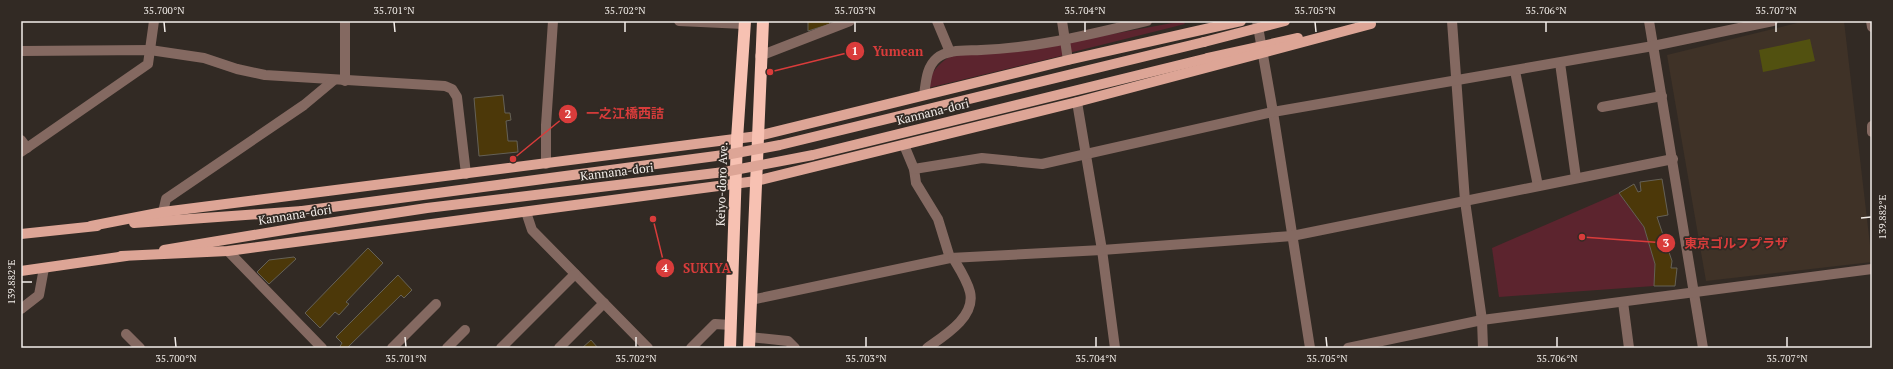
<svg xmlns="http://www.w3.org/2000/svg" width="1893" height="369" font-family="'PT Serif','Noto Sans JP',serif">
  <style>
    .built { fill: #3f3227 }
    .green { fill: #5c242e }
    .water { fill: #525110 }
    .building { fill: #4c3809; stroke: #656157 }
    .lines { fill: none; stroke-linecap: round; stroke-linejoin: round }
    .minor { stroke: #846961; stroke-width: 10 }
    .major { stroke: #dda596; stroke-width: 10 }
    .highway { stroke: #f7c1b2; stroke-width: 12 }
    .major-bridge { stroke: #dda596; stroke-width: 10 }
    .ticks { fill: none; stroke: #f3eeea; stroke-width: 1.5 }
    .labels { text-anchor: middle; stroke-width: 3.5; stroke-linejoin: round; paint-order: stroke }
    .street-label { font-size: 12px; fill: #f3eeea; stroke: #322a24 }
    .leader { fill: none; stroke: #d93c3b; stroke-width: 1.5 }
    .callout-dot { fill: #d93c3b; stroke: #322a24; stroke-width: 1.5 }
    .mark-label { font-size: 12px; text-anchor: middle; font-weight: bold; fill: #fff }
    .callout-label { font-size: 13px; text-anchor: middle; font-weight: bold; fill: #d93c3b; stroke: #322a24; stroke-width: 3.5; stroke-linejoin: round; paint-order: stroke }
    .neatline { fill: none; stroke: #f3eeea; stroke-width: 1.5 }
    .ticks-label { font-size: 10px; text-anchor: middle; fill: #f3eeea }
  </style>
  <rect width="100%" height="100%" fill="#322a24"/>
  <!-- built -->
  <path class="built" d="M1805,21H1844L1872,262L1706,281L1667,55Z"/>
  <!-- green -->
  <g class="green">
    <path d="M1183,21L1185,24L1069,53V42Z"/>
    <path d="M1063,43L1065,55L928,88C932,70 936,66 952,55Z"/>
    <path d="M1619,193L1644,227L1655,264L1654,286L1499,297L1492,248Z"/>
  </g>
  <!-- water -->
  <path class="water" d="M1810,39L1815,61L1763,72L1759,50Z"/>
  <!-- building -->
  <g class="building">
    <path d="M808,21H829L830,24L808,31Z"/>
    <path d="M503,95L505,113H510L511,120L506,121L508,141H517L518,152L479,156L474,98Z"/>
    <path d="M1662,179L1668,215L1657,217L1672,261L1671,268H1677L1675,286H1654L1655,264L1644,227L1619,193L1634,184L1638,192L1641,191L1640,182Z"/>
    <path d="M368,248L383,263L346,302L349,304L339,315L335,312L320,328L305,313Z"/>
    <path d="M294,257L296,259L269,284L257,272L269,260Z"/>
    <path d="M398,275L412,290L404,298L401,295L347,348H339L342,343L336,337Z"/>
    <path d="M591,340L598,348H582Z"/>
  </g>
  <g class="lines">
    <!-- minor -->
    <g class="minor">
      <path d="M679,21L744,24"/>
      <path d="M937,21L950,52"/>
      <path d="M1062,21L1068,60"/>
      <path d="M1257,21L1273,112L1310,348"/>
      <path d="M1452,21L1465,201L1482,320L1483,348"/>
      <path d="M1649,21L1703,348"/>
      <path d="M1871,21L1872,27"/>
      <path d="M21,51L150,50L204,58L237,69L265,75L445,86L452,89L457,97L466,174"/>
      <path d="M760,56L850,21"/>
      <path d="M1560,63L1576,178"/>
      <path d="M1515,71L1538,186"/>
      <path d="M345,81V21"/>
      <path d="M924,95C926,83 926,67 937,58C948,49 967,51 981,50C1038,48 1092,34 1147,21"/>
      <path d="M1077,102L1102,250L1115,348"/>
      <path d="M1602,107L1662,96"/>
      <path d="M1872,126V132"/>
      <path d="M21,140L27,148"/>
      <path d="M904,145L914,169L916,183L938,219L950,258"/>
      <path d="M21,152L148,64L154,21"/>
      <path d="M546,164V125L553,21"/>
      <path d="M914,169L982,158L1042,164L1273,112L1653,46L1773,21"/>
      <path d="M163,212L166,199L304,105L334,80"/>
      <path d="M526,212L532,230L648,348"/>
      <path d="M228,251L322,348"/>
      <path d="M751,300L950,258L1102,250L1292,236L1673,159"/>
      <path d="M1623,302L1629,348"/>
      <path d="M21,309L39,295L44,268"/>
      <path d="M126,334L140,348"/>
      <path d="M749,337L788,341L795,348"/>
      <path d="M392,348L436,304"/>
      <path d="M447,348L465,330"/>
      <path d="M501,348L575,274"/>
      <path d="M559,348L604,303"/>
      <path d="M691,348L715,324L731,325"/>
      <path d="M927,348C944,336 976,317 970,292C967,280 959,268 953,258"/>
      <path d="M1348,348L1482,320L1872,269"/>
    </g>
    <!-- major -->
    <g class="major">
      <path d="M1204,42L1285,21"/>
      <path d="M1208,58L1298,38"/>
      <path d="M134,223L302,211"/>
      <path d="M91,226L163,212L758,136L1068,60L1241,21"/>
      <path d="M21,234L97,226"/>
      <path d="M164,250L302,227"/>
      <path d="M121,256L228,251L756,181L1077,102L1371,24"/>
      <path d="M21,271L126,256"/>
    </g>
    <!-- highway -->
    <g class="highway">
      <path d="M730,348L737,139L745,21"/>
      <path d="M749,348L763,21"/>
    </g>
    <!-- major-bridge -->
    <g class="major-bridge">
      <path d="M302,211L731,154L780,145L1204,42"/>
      <path d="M302,227L427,208L724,172L813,155L1208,58"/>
    </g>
  </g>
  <!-- ticks -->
  <path class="ticks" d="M164,22L165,32M394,22L395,32M625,22V32M855,22V32M1085,22V32M1315,22L1316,32M1546,22V32M1776,22V32M1861,218L1871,217M22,282H32M175,337L176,347M405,337L406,347M636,337V347M866,337V347M1096,337V347M1326,337L1327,347M1557,337V347M1787,337V347"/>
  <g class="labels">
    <!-- street labels -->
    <g class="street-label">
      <text transform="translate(933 112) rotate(-14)" y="4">Kannana-dori</text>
      <text transform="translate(617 172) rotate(-7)" y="4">Kannana-dori</text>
      <text transform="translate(722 184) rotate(-88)" y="4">Keiyo-doro Ave.</text>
      <text transform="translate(295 215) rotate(-9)" y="4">Kannana-dori</text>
    </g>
  </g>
  <!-- callouts -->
  <path class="leader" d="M770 72L855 51M513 159L568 114M1582 237L1666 243M653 219L665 268"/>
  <g class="callout-dot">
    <circle cx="770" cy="72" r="4"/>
    <circle cx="513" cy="159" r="4"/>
    <circle cx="1582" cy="237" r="4"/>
    <circle cx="653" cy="219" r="4"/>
    <circle cx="855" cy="51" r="10"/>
    <circle cx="568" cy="114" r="10"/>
    <circle cx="1666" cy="243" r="10"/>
    <circle cx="665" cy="268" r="10"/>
  </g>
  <g class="mark-label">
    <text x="855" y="55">1</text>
    <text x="568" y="118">2</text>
    <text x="1666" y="247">3</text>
    <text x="665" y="272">4</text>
  </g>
  <g class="callout-label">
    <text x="898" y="56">Yumean</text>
    <text x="625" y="118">一之江橋西詰</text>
    <text x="1736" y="248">東京ゴルフプラザ</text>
    <text x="707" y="273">SUKIYA</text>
  </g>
  <!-- border -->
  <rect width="1893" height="369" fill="none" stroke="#322a24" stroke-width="44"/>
  <rect x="22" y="22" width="1849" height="325" class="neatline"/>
  <g class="ticks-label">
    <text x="164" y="14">35.700°N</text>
    <text x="394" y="14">35.701°N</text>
    <text x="625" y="14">35.702°N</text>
    <text x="855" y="14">35.703°N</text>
    <text x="1085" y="14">35.704°N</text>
    <text x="1315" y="14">35.705°N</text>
    <text x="1546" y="14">35.706°N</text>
    <text x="1776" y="14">35.707°N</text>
    <text transform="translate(1882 217) rotate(-90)" y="4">139.882°E</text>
    <text transform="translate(11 282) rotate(-90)" y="4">139.882°E</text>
    <text x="176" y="362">35.700°N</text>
    <text x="406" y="362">35.701°N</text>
    <text x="636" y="362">35.702°N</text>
    <text x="866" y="362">35.703°N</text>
    <text x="1096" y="362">35.704°N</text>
    <text x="1327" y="362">35.705°N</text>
    <text x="1557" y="362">35.706°N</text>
    <text x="1787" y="362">35.707°N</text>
  </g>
</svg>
